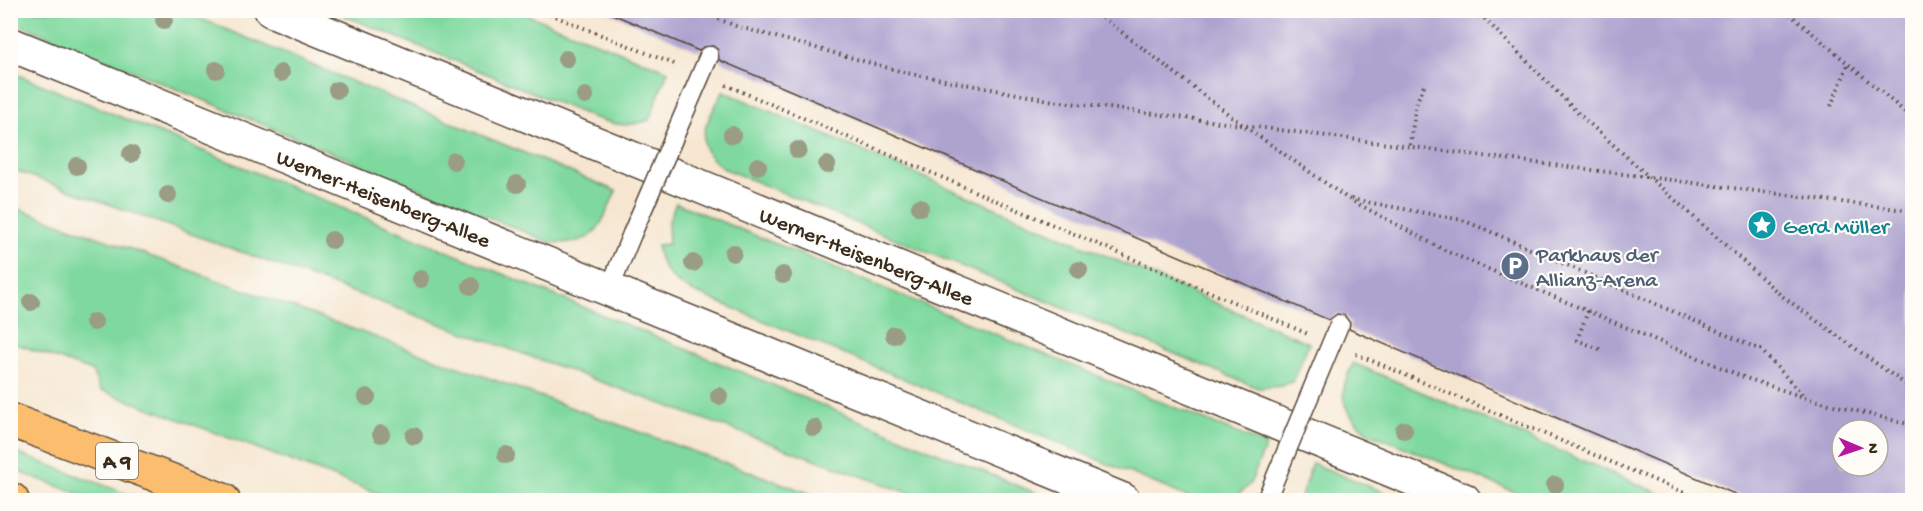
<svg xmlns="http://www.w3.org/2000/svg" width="1923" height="511" font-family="'Gochi Hand',sans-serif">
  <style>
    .green { fill: #7fd99f; stroke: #5d825e; stroke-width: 1.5 }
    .building { fill: #ada3cf; fill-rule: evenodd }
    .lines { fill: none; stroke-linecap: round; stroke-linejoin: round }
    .service-casing { stroke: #574639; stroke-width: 21 }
    .tertiary-casing { stroke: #574639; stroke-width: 36 }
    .motorway-casing { stroke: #574639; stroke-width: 36 }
    .path { stroke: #574639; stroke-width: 4; stroke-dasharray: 1.5 4.5; stroke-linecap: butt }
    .service { stroke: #fff; stroke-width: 18 }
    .tertiary { stroke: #fff; stroke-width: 33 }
    .motorway { stroke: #fbbd6e; stroke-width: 33 }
    .service-bridge-casing { stroke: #574639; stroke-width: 21; stroke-linecap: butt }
    .service-bridge { stroke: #fff; stroke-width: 18 }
    .tree { fill: #9a9c84 }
    .labels { text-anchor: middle; stroke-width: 4.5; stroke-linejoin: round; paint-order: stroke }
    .shield { fill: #fdfcf7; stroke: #75695f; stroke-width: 1.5 }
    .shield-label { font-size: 21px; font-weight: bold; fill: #3b2a1e }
    .street-label { font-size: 22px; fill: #3b2a1e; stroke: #fdfcf7 }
    .culture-label { font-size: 22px; fill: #0d838f; stroke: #fdfcf7; text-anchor: start }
    .service-label { font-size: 22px; fill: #4e5e75; stroke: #fdfcf7; text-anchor: start }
  </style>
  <rect width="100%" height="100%" fill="#fdfcf7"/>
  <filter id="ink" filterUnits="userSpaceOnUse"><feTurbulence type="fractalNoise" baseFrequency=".0167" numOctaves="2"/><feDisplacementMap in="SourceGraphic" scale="12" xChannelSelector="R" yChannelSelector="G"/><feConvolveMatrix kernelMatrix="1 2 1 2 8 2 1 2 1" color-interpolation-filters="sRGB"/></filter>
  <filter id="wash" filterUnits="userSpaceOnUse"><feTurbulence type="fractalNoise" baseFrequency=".008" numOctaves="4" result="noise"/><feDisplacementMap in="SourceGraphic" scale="24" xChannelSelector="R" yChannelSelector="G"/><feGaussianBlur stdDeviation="1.35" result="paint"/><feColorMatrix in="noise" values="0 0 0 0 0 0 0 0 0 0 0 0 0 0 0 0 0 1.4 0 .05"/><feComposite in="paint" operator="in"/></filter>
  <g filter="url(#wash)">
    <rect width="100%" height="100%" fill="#f6e6d0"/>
    <!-- green -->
    <g class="green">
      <path d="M10,11H182L616,191C599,228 597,247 549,242L11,21Z"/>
      <path d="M333,11H518L668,71L649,120C624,128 617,125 592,117Z"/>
      <path d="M11,72L1053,500H928L11,169Z"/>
      <path d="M723,91L1309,343L1293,381L1282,386L1258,388L725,169C687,145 708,123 723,91Z"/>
      <path d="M676,203L1266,445L1250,484L1239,494L1224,500H1195L692,291C671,281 660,269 657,245L669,244L668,223Z"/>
      <path d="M11,206L828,500H396L100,390L92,371L11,342Z"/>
      <path d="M1353,363L1675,500H1534L1367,432C1340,408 1337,395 1353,363Z"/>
      <path d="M10,451H11L144,500H96L11,469Z"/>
      <path d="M1312,463L1403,500H1300Z"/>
    </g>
    <g id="blocks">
      <!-- building -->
      <path class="building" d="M603,10H1912V501H1751L1349,329L1350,323L1344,315L1337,314L1329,320L719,60L718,50L713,46L703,47L699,51ZM1842,430H1878V466H1842Z"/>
    </g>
  </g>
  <g filter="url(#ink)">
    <use href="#blocks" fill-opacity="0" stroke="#574639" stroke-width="1.5"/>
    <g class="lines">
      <!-- service casing -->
      <g class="service-casing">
        <path id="service" d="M609,290L632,234"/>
      </g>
      <!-- tertiary casing -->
      <g class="tertiary-casing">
        <g id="tertiary">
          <path d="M271,10L1464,500"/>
          <path d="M10,44L1123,500"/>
        </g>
      </g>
      <!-- motorway casing -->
      <g class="motorway-casing">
        <g id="motorway">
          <path d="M10,420L223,500"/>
          <path d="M10,500H12"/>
        </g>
      </g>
      <!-- path -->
      <g class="path">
        <path d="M539,10L674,64"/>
        <path d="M696,10L736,26L907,73L1054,101L1912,211"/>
        <path d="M1093,10L1244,126L1347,198L1448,252L1746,378L1806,398L1912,425"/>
        <path d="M1469,10L1483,19"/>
        <path d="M1476,10L1580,115L1782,296L1912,389"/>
        <path d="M1785,10L1912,118"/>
        <path d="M1898,10L1912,17"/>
        <path d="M726,85L1308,334"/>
        <path d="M1831,106L1848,65"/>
        <path d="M1410,145L1416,104L1425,83"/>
        <path d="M1351,199L1462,220L1489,231L1761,350L1804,396"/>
        <path d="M1588,311L1577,340L1602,350"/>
        <path d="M1356,354L1701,500"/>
      </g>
      <!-- service -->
      <use href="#service" class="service"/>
      <!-- tertiary -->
      <use href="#tertiary" class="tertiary"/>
      <!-- motorway -->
      <use href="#motorway" class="motorway"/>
      <!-- service-bridge casing -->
      <g class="service-bridge-casing">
        <g id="service-bridge">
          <path d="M632,234L709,56"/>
          <path d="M1267,498L1339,325"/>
        </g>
      </g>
      <!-- service-bridge -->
      <use href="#service-bridge" class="service-bridge"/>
    </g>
    <!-- trees -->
    <g class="tree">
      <circle cx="164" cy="20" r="9"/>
      <circle cx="566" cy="59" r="9"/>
      <circle cx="216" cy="70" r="9"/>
      <circle cx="281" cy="73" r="9"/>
      <circle cx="337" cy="90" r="9"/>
      <circle cx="585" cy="96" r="9"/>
      <circle cx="732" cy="135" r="9"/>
      <circle cx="798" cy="150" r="9"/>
      <circle cx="131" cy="154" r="9"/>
      <circle cx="454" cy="161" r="9"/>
      <circle cx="827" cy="165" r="9"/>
      <circle cx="77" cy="166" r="9"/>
      <circle cx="758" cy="166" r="9"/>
      <circle cx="517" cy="184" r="9"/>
      <circle cx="168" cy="195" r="9"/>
      <circle cx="920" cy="207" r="9"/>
      <circle cx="332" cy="240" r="9"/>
      <circle cx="733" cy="253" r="9"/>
      <circle cx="693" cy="263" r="9"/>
      <circle cx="1079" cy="270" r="9"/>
      <circle cx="783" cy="275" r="9"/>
      <circle cx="421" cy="279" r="9"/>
      <circle cx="471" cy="286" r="9"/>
      <circle cx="31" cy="302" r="9"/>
      <circle cx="94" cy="322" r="9"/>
      <circle cx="894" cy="335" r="9"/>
      <circle cx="719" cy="396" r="9"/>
      <circle cx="367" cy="397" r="9"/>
      <circle cx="814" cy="428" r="9"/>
      <circle cx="1404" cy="430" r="9"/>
      <circle cx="381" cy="434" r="9"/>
      <circle cx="414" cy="436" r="9"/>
      <circle cx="506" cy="455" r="9"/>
      <circle cx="1555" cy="485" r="9"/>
    </g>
  </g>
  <!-- icons -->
  <defs>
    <g id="sight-disc" transform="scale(1.5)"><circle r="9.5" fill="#0f9aa8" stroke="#fdfcf7"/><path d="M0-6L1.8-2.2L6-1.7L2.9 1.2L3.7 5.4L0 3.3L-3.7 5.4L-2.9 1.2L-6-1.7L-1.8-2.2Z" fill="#fff"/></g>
    <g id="parking-disc" transform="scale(1.5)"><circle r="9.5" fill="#5c6f8a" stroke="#fdfcf7"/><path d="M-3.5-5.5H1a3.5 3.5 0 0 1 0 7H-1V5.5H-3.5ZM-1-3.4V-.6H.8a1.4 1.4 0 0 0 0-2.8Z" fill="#fff"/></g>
  </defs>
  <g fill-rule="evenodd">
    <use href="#sight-disc" x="1762" y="225"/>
    <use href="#parking-disc" x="1515" y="266"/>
  </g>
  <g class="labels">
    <!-- shield labels -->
    <rect class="shield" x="96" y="443" width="42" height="36" rx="4.5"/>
    <g class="shield-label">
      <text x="117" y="468">A 9</text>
    </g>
    <!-- street labels -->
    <g class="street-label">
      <text transform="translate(384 197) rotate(22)" y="8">Werner-Heisenberg-Allee</text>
      <text transform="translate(867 255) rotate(22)" y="8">Werner-Heisenberg-Allee</text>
    </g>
    <!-- culture labels -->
    <g class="culture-label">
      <text x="1783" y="233">Gerd Müller</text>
    </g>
    <!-- service labels -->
    <g class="service-label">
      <text x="1536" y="261">Parkhaus der<tspan x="1536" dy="25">Allianz-Arena</tspan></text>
    </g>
  </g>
  <!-- margin -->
  <rect width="1923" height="511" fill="none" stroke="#fdfcf7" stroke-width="36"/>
  <!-- north arrow -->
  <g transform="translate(1860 448) rotate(92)"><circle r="28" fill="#fdfcf7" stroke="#afa8a0" stroke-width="1.5"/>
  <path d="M0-4.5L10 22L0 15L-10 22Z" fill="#b5179e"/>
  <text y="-9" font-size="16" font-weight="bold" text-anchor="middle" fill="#3b2a1e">N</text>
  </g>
</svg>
